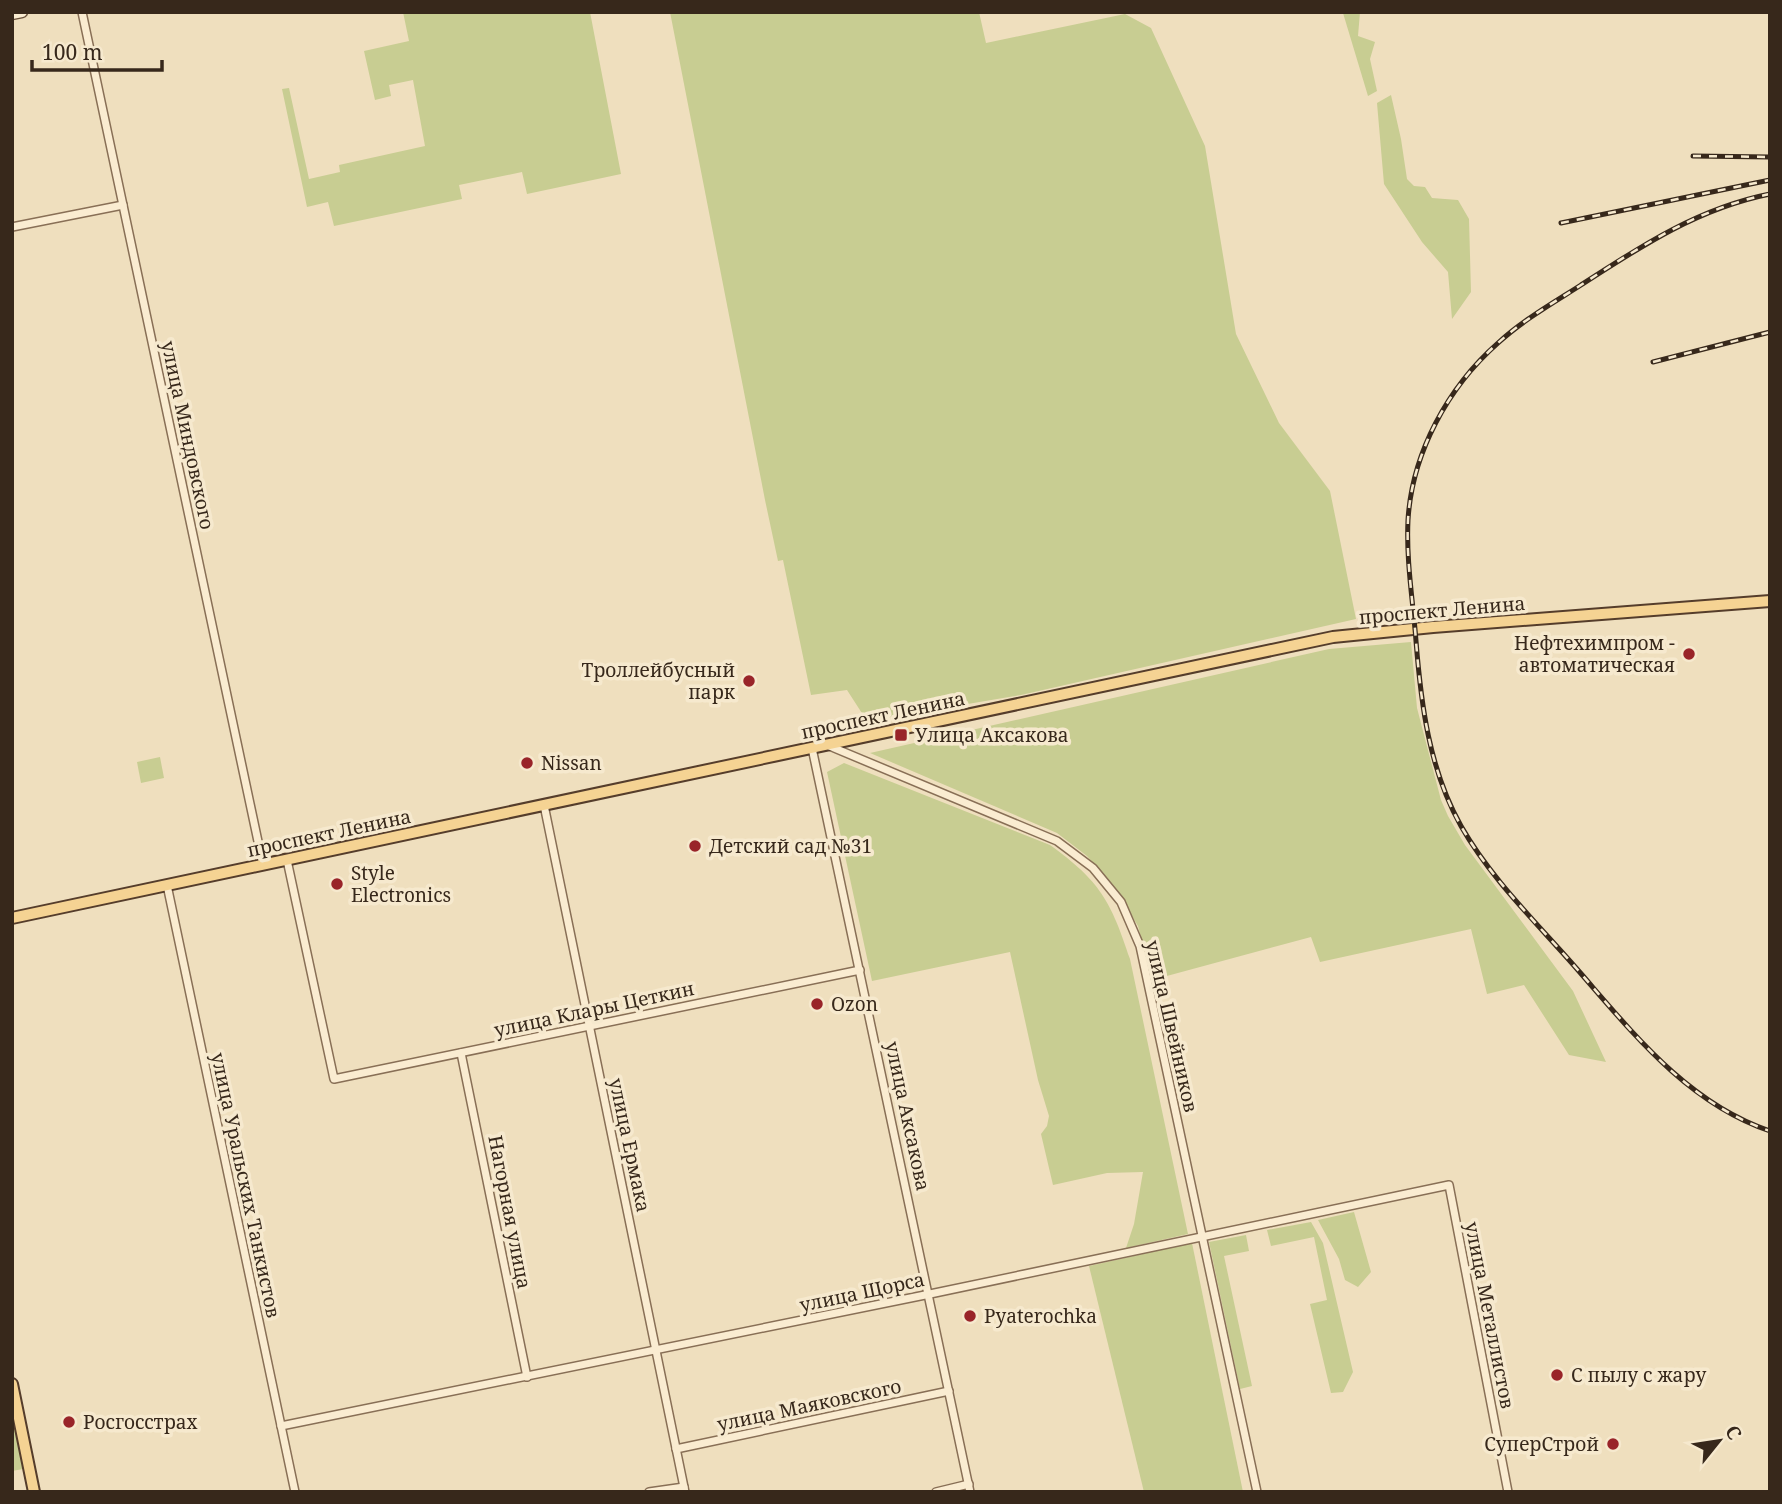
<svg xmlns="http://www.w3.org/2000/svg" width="1782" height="1504" font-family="'Noto Serif',serif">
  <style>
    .green { fill: #c8cd92 }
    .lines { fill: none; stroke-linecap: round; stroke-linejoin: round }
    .street-casing { stroke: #886f56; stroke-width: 10 }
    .secondary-casing { stroke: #69503a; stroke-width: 13 }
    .primary-casing { stroke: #553d2b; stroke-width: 14 }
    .street { stroke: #faecd1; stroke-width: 7 }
    .secondary { stroke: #faecd1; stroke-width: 10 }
    .primary { stroke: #f5d393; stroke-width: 10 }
    .rail-casing { stroke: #37281b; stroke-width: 5 }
    .rail { stroke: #f6e9ce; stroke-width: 2.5; stroke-dasharray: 8; stroke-linecap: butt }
    .poi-dot { fill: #992429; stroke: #f6e9ce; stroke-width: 2.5 }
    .labels { text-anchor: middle; stroke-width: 7; stroke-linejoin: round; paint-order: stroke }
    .street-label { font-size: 19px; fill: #37281b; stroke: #f6e9ce }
    .poi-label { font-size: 19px; fill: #37281b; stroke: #f6e9ce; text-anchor: start }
  </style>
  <rect width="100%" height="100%" fill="#efdfbe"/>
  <!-- green -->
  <g class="green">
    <path d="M403,12H590L621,174L527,194L522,172L459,185L462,199L334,226L328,202L307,207L282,89L289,88L309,179L340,172L339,165L425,146L413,80L389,85L391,96L375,100L364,51L409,41Z"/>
    <path d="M670,12H979L986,43L1125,14L1151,28L1205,146L1236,334L1279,423L1330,491L1356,619L1021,695L867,721L847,690L811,695L783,560L778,561L765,500Z"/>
    <path d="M1360,12L1358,36L1375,42L1370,59L1377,91L1368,96L1343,13Z"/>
    <path d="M1391,95L1401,139L1407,179L1414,186L1425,187L1432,198L1458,200L1469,219L1471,292L1452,319L1448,272L1422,242L1384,184L1377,103Z"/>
    <path d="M1411,642L1417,708L1441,800L1448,816L1465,845L1573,991L1606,1062L1569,1055L1524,985L1487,994L1471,929L1320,962L1311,937L1152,980L1138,926L1113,885L1087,856L1057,833L870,753L1329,649Z"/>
    <path d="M160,757L164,778L141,783L137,762Z"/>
    <path d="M844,763L1050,845C1100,881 1111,901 1130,959L1188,1234L1126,1248L1134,1224L1143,1172L1107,1173L1053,1185L1041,1134L1047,1126L1049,1116L1038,1080L1010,952L872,981L827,772Z"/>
    <path d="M1354,1212L1371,1272L1358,1287L1345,1280L1339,1259L1318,1220Z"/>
    <path d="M1311,1222L1323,1243L1353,1372L1343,1392L1331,1393L1310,1304L1327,1300L1314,1237L1271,1246L1267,1230Z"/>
    <path d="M1246,1235L1249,1251L1224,1256L1252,1386L1240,1389L1209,1242Z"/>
    <path d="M1192,1243L1243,1492H1144L1089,1266Z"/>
    <path d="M12,1416L23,1469L12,1471Z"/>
  </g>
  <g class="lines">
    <!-- street casing -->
    <g class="street-casing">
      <g id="street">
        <path d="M82,12L263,865"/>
        <path d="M12,227L123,205"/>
        <path d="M827,745L1057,841L1093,868L1121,902L1140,946L1257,1492"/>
        <path d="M812,748L970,1492"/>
        <path d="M544,805L685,1492"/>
        <path d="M287,860L334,1079L860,970"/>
        <path d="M167,885L295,1492"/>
        <path d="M461,1053L527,1377"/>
        <path d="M281,1426L930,1294L1449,1185L1508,1492"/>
        <path d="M676,1449L949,1391"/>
        <path d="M649,1492L684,1487"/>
        <path d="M936,1492L969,1484"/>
      </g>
    </g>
    <!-- secondary casing -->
    <g class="secondary-casing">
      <path id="secondary" d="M12,14L22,12"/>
    </g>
    <!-- primary casing -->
    <g class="primary-casing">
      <g id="primary">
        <path d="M12,918L1333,637L1433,627L1770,601"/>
        <path d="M12,1384L34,1492"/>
      </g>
    </g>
    <!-- street -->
    <use href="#street" class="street"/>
    <!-- secondary -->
    <use href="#secondary" class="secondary"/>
    <!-- primary -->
    <use href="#primary" class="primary"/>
    <!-- rail casing -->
    <g class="rail-casing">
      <g id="rail">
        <path d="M1693,156L1770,157"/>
        <path d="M1770,194C1699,208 1641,246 1581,285C1553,303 1523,320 1498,343C1448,387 1412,453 1408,520C1406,561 1413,601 1416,641C1421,704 1429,769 1461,826C1491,879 1537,923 1577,969C1632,1032 1687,1103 1770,1131"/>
        <path d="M1561,223L1770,180"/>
        <path d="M1653,362L1770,332"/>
      </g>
    </g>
    <!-- rail -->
    <use href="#rail" class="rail"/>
  </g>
  <!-- markers -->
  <g class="poi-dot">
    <circle cx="1689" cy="654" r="7"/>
    <circle cx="749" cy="681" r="7"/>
    <rect x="894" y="728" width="14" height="14" rx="3.5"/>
    <circle cx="527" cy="763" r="7"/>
    <circle cx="695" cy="846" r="7"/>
    <circle cx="337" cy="884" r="7"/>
    <circle cx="817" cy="1004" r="7"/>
    <circle cx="970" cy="1316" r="7"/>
    <circle cx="1557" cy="1375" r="7"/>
    <circle cx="69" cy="1422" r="7"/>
    <circle cx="1613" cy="1444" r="7"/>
  </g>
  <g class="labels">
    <!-- street labels -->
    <g class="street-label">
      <text transform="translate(188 435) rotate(78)" y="7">улица Миндовского</text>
      <text transform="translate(1442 610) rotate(-5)" y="7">проспект Ленина</text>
      <text transform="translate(883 715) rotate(-12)" y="7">проспект Ленина</text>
      <text transform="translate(329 833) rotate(-12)" y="7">проспект Ленина</text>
      <text transform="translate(594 1009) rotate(-12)" y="7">улица Клары Цеткин</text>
      <text transform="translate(1172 1026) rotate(77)" y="7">улица Швейников</text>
      <text transform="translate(908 1116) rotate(78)" y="7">улица Аксакова</text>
      <text transform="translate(630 1145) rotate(78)" y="7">улица Ермака</text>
      <text transform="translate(246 1185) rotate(78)" y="7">улица Уральских Танкистов</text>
      <text transform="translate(510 1212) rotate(79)" y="7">Нагорная улица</text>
      <text transform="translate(862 1292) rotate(-12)" y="7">улица Щорса</text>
      <text transform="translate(1490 1315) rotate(79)" y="7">улица Металлистов</text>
      <text transform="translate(809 1405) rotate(-12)" y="7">улица Маяковского</text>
    </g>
    <!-- poi labels -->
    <g class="poi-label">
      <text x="1675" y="650" text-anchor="end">Нефтехимпром -<tspan x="1675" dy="22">автоматическая</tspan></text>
      <text x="735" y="677" text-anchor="end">Троллейбусный<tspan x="735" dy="22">парк</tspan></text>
      <text x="915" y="742">Улица Аксакова</text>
      <text x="541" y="770">Nissan</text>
      <text x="709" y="853">Детский сад №31</text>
      <text x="351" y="880">Style<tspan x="351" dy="22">Electronics</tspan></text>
      <text x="831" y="1011">Ozon</text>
      <text x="984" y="1323">Pyaterochka</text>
      <text x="1571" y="1382">С пылу с жару</text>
      <text x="83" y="1429">Росгосстрах</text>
      <text x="1599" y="1451" text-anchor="end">СуперСтрой</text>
    </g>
  </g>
  <!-- border -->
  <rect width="1782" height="1504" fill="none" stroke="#37281b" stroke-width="28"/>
  <!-- north arrow -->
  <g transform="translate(1719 1441) rotate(60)" stroke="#f6e9ce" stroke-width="5" paint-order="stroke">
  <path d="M0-5L12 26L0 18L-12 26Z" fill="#37281b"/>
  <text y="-10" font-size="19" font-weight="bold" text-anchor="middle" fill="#37281b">С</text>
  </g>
  <!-- scale -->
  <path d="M32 60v10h130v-10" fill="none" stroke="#37281b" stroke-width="3.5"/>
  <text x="42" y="60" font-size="21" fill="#37281b" stroke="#f6e9ce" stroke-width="5" paint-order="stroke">100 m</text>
</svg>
